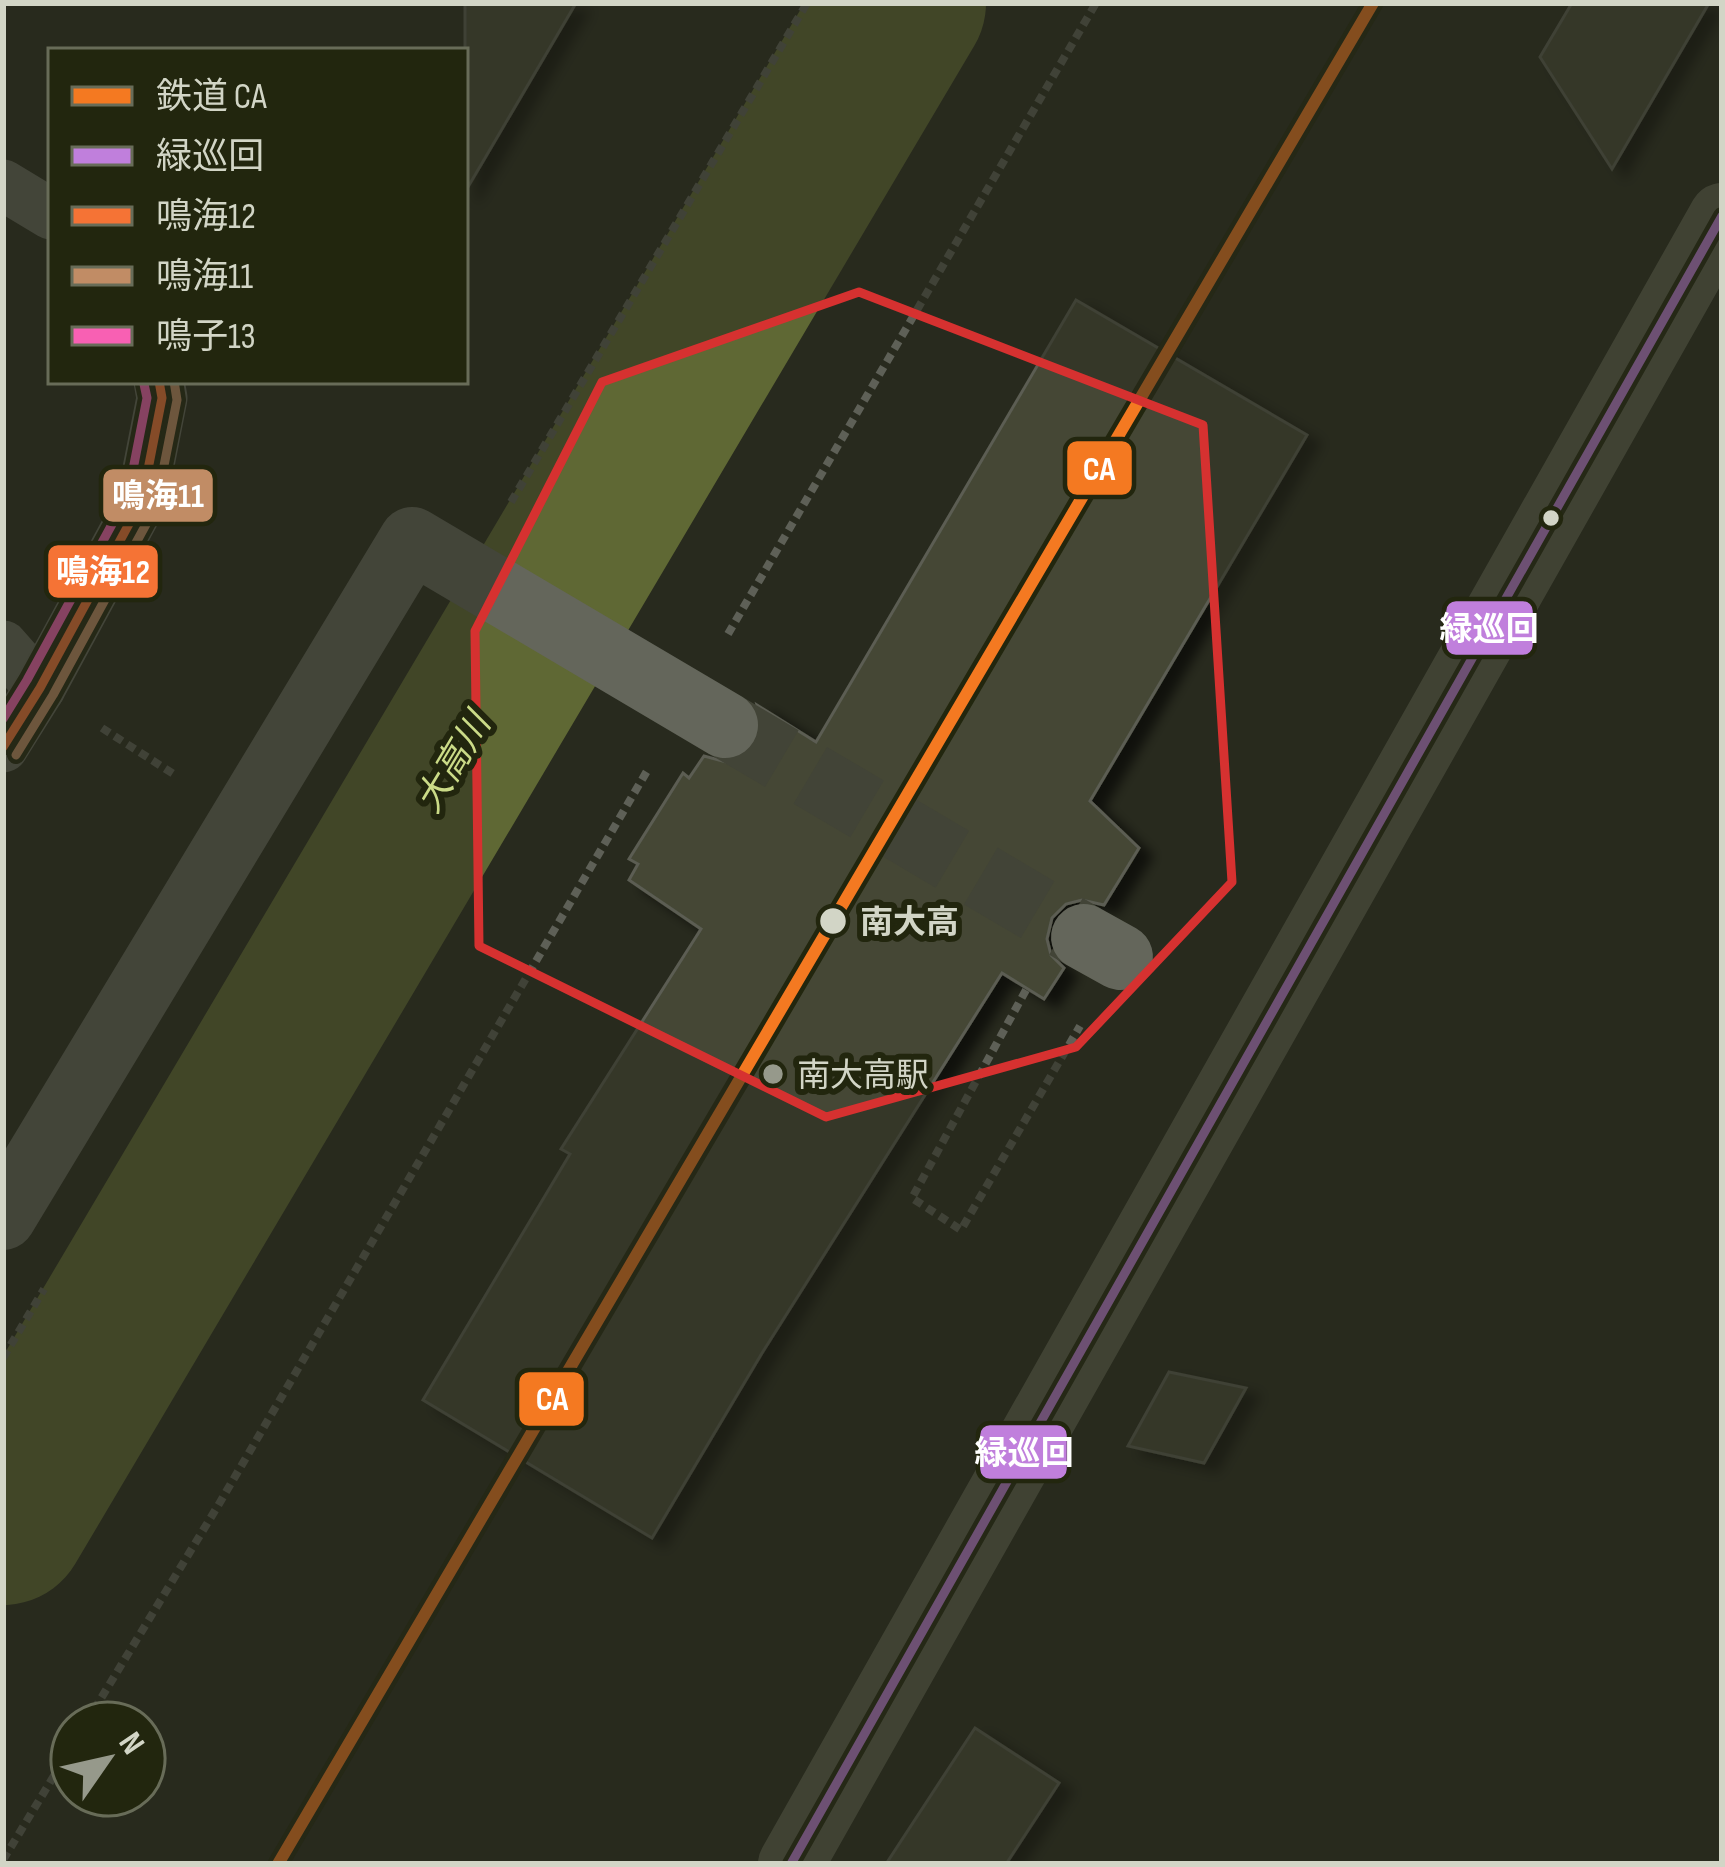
<svg xmlns="http://www.w3.org/2000/svg" width="1725" height="1867" font-family="'Sofia Sans Condensed','Noto Sans JP',sans-serif">
  <style>
    .lines { fill: none; stroke-linecap: round; stroke-linejoin: round }
    .river { stroke: #5f6834; stroke-width: 168 }
    .building { fill: #444736; stroke: #5b5d52; stroke-width: 3; filter: url(#shadow) }
    .street-tunnel { stroke: #424437; stroke-width: 66; stroke-dasharray: 66 33; stroke-linecap: butt }
    .path { stroke: #5e6057; stroke-width: 8; stroke-dasharray: 9 6; stroke-linecap: butt }
    .lane { stroke: #64665b; stroke-width: 51 }
    .street { stroke: #64665b; stroke-width: 66 }
    .primary { stroke: #5e614f; stroke-width: 66 }
    .bus-1-casing { stroke: #22260e; stroke-width: 18 }
    .bus-2-casing { stroke: #22260e; stroke-width: 18 }
    .bus-3-casing { stroke: #22260e; stroke-width: 18 }
    .bus-4-casing { stroke: #22260e; stroke-width: 18 }
    .bus-1 { stroke: #c07fdc; stroke-width: 9 }
    .bus-2 { stroke: #f57335; stroke-width: 9 }
    .bus-3 { stroke: #c18c65; stroke-width: 9 }
    .bus-4 { stroke: #f860b3; stroke-width: 9 }
    .rail-1-casing { stroke: #22260e; stroke-width: 21 }
    .rail-1 { stroke: #f47921; stroke-width: 12 }
    .marked { fill: none; stroke: #d63130; stroke-width: 9; stroke-linejoin: round }
    .bus-dot { fill: #d2d5c6; stroke: #22260e; stroke-width: 4.5 }
    .poi-dot { fill: #96998b; stroke: #22260e; stroke-width: 4.5 }
    .labels { text-anchor: middle; stroke-width: 12; stroke-linejoin: round; paint-order: stroke }
    .stop-label { font-size: 33px; font-weight: bold; fill: #d2d5c6; stroke: #22260e; text-anchor: start }
    .poi-label { font-size: 33px; fill: #d2d5c6; stroke: #22260e; text-anchor: start }
    .water-label { font-size: 36px; font-style: italic; fill: #cbdb87; stroke: #22260e }
    .line-badge { stroke: #22260e; stroke-width: 4.5 }
    .badge-label { font-size: 33px; text-anchor: middle; font-weight: bold; fill: #fff }
  </style>
  <defs>
    <filter id="shadow"><feDropShadow dx="13" dy="8" stdDeviation="6" flood-color="#0009"/></filter>
  </defs>
  <rect width="100%" height="100%" fill="#282a1e"/>
  <g class="lines">
    <!-- river -->
    <path class="river" d="M3,1521L902,3"/>
  </g>
  <!-- building -->
  <g class="building">
    <path d="M465,3H576L465,192Z"/>
    <path d="M1572,3H1709L1612,169L1540,57Z"/>
    <path d="M1076,300L1307,435L1090,801L1139,848L1104,905L1082,900L1066,904L1052,918L1047,939L1051,955L1064,968L1044,999L1002,973L762,1353L652,1538L423,1400L570,1154L561,1149L701,929L629,880L638,864L629,859L683,773L689,778L704,756L726,762L744,757L757,745L762,724L757,705L816,742Z"/>
    <path d="M1169,1372L1246,1388L1204,1463L1128,1446Z"/>
    <path d="M975,1728L1059,1783L1006,1864H886Z"/>
  </g>
  <g class="lines">
    <!-- street-tunnel -->
    <path class="street-tunnel" d="M725,725L1084,937"/>
    <!-- path -->
    <g class="path">
      <path d="M511,502L807,3"/>
      <path d="M728,634L1096,3"/>
      <path d="M102,728L175,775"/>
      <path d="M1026,990L912,1198L961,1230L1080,1026"/>
      <path d="M3,1358L44,1289"/>
      <path d="M86,1723L219,1504L647,771"/>
      <path d="M3,1860L72,1746"/>
    </g>
    <!-- lane -->
    <g class="lane">
      <path d="M3,185L51,214"/>
      <path d="M3,646L40,688"/>
      <path d="M3,747L40,688L142,500L162,398L159,381"/>
    </g>
    <!-- street -->
    <g class="street">
      <path d="M1084,937L1120,957"/>
      <path d="M3,1217L412,540L725,725"/>
    </g>
    <!-- primary -->
    <path class="primary" d="M791,1864L1722,216"/>
    <!-- bus-1 casing -->
    <g class="bus-1-casing">
      <path id="bus-1" d="M791,1864L1722,216"/>
    </g>
    <!-- bus-2 casing -->
    <g class="bus-2-casing">
      <path id="bus-2" d="M3,747L40,688L142,500L162,398L159,381"/>
    </g>
    <!-- bus-3 casing -->
    <g class="bus-3-casing">
      <path id="bus-3" d="M16,755L53,695L156,506L177,400L174,381"/>
    </g>
    <!-- bus-4 casing -->
    <g class="bus-4-casing">
      <path id="bus-4" d="M3,719L27,680L128,495L147,398L144,384"/>
    </g>
    <!-- bus-1 -->
    <use href="#bus-1" class="bus-1"/>
    <!-- bus-2 -->
    <use href="#bus-2" class="bus-2"/>
    <!-- bus-3 -->
    <use href="#bus-3" class="bus-3"/>
    <!-- bus-4 -->
    <use href="#bus-4" class="bus-4"/>
    <!-- rail-1 casing -->
    <g class="rail-1-casing">
      <path id="rail-1" d="M278,1864L1373,3"/>
    </g>
    <!-- rail-1 -->
    <use href="#rail-1" class="rail-1"/>
  </g>
  <!-- marked area -->
  <path d="M0 0H1725V1867H0ZM859,292L1203,425L1232,882L1076,1047L826,1117L479,946L475,631L602,382Z" fill="#282a1e" fill-opacity=".55" fill-rule="evenodd"/>
  <path class="marked" d="M859,292L1203,425L1232,882L1076,1047L826,1117L479,946L475,631L602,382Z"/>
  <!-- markers -->
  <g class="bus-dot">
    <circle cx="1551" cy="518" r="10"/>
    <circle cx="833" cy="921" r="15"/>
  </g>
  <circle class="poi-dot" cx="773" cy="1074" r="12"/>
  <g class="labels">
    <!-- stop labels -->
    <g class="stop-label">
      <text x="860" y="933">南大高</text>
    </g>
    <!-- poi labels -->
    <g class="poi-label">
      <text x="797" y="1086">南大高駅</text>
    </g>
    <!-- water labels -->
    <g class="water-label">
      <text transform="translate(452 762) rotate(-59)" y="13">大高川</text>
    </g>
  </g>
  <g class="line-badge">
    <rect x="1065" y="439" width="69" height="58" rx="12" fill="#f47921"/>
    <rect x="101" y="467" width="114" height="57" rx="12" fill="#c18c65"/>
    <rect x="46" y="543" width="114" height="57" rx="12" fill="#f57335"/>
    <rect x="1444" y="599" width="91" height="58" rx="12" fill="#c07fdc"/>
    <rect x="517" y="1370" width="69" height="58" rx="12" fill="#f47921"/>
    <rect x="978" y="1423" width="91" height="58" rx="12" fill="#c07fdc"/>
  </g>
  <g class="badge-label">
    <text x="1099" y="480">CA</text>
    <text x="158" y="507">鳴海11</text>
    <text x="103" y="583">鳴海12</text>
    <text x="1489" y="640">緑巡回</text>
    <text x="552" y="1410">CA</text>
    <text x="1024" y="1464">緑巡回</text>
  </g>
  <!-- border -->
  <rect width="1725" height="1867" fill="none" stroke="#d2d5c6" stroke-width="12"/>
  <!-- legend -->
  <rect x="48" y="48" width="420" height="336" fill="#22260e" stroke="#686c58" stroke-width="3"/>
  <rect x="72" y="87" width="60" height="18" fill="#f47921" stroke="#686c58" stroke-width="3"/>
  <text x="156" y="108" font-size="36" fill="#d2d5c6">鉄道 CA</text>
  <rect x="72" y="147" width="60" height="18" fill="#c07fdc" stroke="#686c58" stroke-width="3"/>
  <text x="156" y="168" font-size="36" fill="#d2d5c6">緑巡回</text>
  <rect x="72" y="207" width="60" height="18" fill="#f57335" stroke="#686c58" stroke-width="3"/>
  <text x="156" y="228" font-size="36" fill="#d2d5c6">鳴海12</text>
  <rect x="72" y="267" width="60" height="18" fill="#c18c65" stroke="#686c58" stroke-width="3"/>
  <text x="156" y="288" font-size="36" fill="#d2d5c6">鳴海11</text>
  <rect x="72" y="327" width="60" height="18" fill="#f860b3" stroke="#686c58" stroke-width="3"/>
  <text x="156" y="348" font-size="36" fill="#d2d5c6">鳴子13</text>
  <!-- north arrow -->
  <g transform="translate(108 1759) rotate(56)"><circle r="57" fill="#22260e" stroke="#686c58" stroke-width="3"/>
  <path d="M0-9L21 45L0 30L-21 45Z" fill="#96998b"/>
  <text y="-18" font-size="33" font-weight="bold" text-anchor="middle" fill="#d2d5c6">N</text>
  </g>
</svg>
